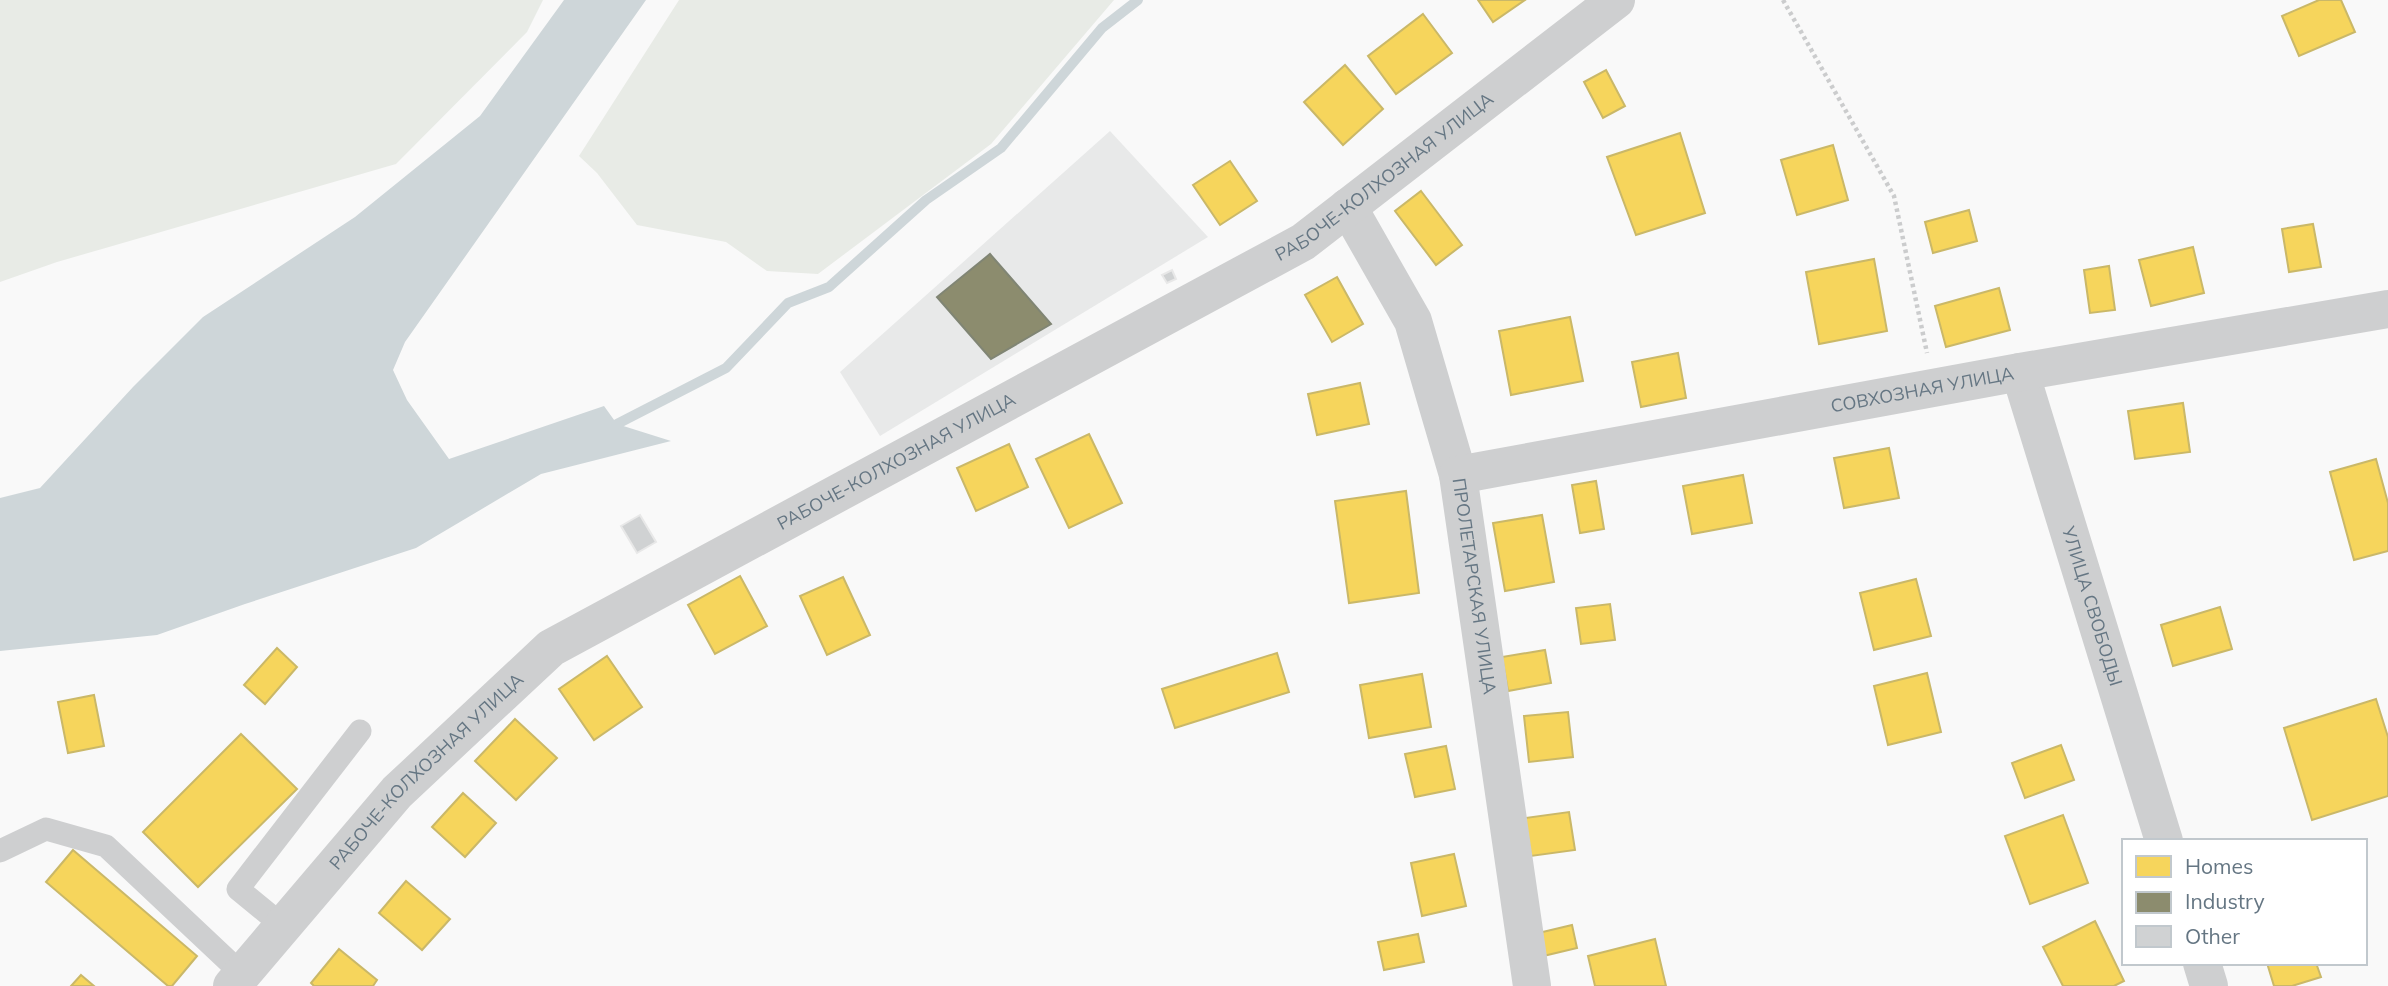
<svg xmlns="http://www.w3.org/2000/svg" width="2388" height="986" font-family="Mulish,sans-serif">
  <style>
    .built { fill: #e8e9e9 }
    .green { fill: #e8ebe6 }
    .water { fill: #ced6d9 }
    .homes { fill: #f6d55c; stroke: #cab868; stroke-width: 2 }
    .industry { fill: #8c8c6e; stroke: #808574; stroke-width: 2 }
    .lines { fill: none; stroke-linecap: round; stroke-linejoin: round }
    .stream { stroke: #ced6d9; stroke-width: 10 }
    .building { fill: #d0d2d3; stroke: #e8e8e8; stroke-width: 2 }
    .path { stroke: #cbcccd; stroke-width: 4.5; stroke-dasharray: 3.5 3.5; stroke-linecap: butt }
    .lane { stroke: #cecfd0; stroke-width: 23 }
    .street { stroke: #cecfd0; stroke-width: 38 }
    .labels { text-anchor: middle; stroke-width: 7; stroke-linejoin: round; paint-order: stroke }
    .street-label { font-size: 18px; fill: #657683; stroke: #fff }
  </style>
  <rect width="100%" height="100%" fill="#f9f9f9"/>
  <!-- built -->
  <path class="built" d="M1110,131L1208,237L880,436L840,372Z"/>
  <!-- green -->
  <g class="green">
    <path d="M0,0H543L527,32L396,164L57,262L0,282Z"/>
    <path d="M679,0H1114L991,144L818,274L767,271L726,242L637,225L597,173L579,156Z"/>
  </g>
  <!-- water -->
  <path class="water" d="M564,0H646L405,342L393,370L407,400L449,459L604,406L617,424L671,441L541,474L416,548L245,604L157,635L0,651V498L40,488L133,387L203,317L355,217L480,116Z"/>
  <!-- homes -->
  <g class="homes">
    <path d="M1478,0H1525L1493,22Z"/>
    <path d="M2319,0H2341L2355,32L2299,56L2282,16Z"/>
    <path d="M1423,14L1452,53L1396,94L1368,56Z"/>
    <path d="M1345,65L1383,109L1343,145L1304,102Z"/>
    <path d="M1606,70L1625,106L1603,118L1584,82Z"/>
    <path d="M1680,133L1705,213L1636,235L1607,157Z"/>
    <path d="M1833,145L1848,200L1797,215L1781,160Z"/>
    <path d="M1230,161L1257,201L1220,225L1193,185Z"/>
    <path d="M1421,191L1462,245L1436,265L1395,211Z"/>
    <path d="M1969,210L1977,241L1933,253L1925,222Z"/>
    <path d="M2313,224L2321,267L2289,272L2282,229Z"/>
    <path d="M2193,247L2204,293L2151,306L2139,260Z"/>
    <path d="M1874,259L1887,331L1819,344L1806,272Z"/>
    <path d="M2109,266L2115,310L2090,313L2084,270Z"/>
    <path d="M1337,277L1363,324L1332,342L1305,295Z"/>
    <path d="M1999,288L2010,330L1946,347L1935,306Z"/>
    <path d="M1570,317L1583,381L1511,395L1499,331Z"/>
    <path d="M1678,353L1686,398L1641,407L1632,362Z"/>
    <path d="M1360,383L1369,424L1317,435L1308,394Z"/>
    <path d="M2183,403L2190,452L2135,459L2128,411Z"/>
    <path d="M1089,434L1122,503L1069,528L1036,459Z"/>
    <path d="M1009,444L1028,487L976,511L957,468Z"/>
    <path d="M1889,448L1899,498L1844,508L1834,458Z"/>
    <path d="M2376,459L2388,503V551L2354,560L2330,472Z"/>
    <path d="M1743,475L1752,523L1692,534L1683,486Z"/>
    <path d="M1596,481L1604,529L1580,533L1572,485Z"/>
    <path d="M1406,491L1419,593L1349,603L1335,501Z"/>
    <path d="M1542,515L1554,582L1505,591L1493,523Z"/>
    <path d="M740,576L767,626L715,654L688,605Z"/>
    <path d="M843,577L870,635L827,655L800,596Z"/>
    <path d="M1916,579L1931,636L1874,650L1860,593Z"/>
    <path d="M1610,604L1615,640L1581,644L1576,608Z"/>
    <path d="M2220,607L2232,649L2173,666L2161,625Z"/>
    <path d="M277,648L297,667L265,704L244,685Z"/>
    <path d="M1545,650L1551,683L1508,691L1502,657Z"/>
    <path d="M1277,653L1289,692L1175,728L1162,689Z"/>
    <path d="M607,656L642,707L594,740L559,689Z"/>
    <path d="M1927,673L1941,732L1888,745L1874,686Z"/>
    <path d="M1422,674L1431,727L1369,738L1360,685Z"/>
    <path d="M94,695L104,746L68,753L58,702Z"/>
    <path d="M2376,699L2388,737V796L2312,820L2284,728Z"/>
    <path d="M1568,712L1573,757L1529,762L1524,716Z"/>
    <path d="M515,719L557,758L516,800L475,761Z"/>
    <path d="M241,734L297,789L198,887L143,832Z"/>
    <path d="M2061,745L2074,780L2025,798L2012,763Z"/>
    <path d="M1446,746L1455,789L1415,797L1405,754Z"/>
    <path d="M463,793L496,823L465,857L432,827Z"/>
    <path d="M1569,812L1575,850L1531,856L1525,818Z"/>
    <path d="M2063,815L2088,883L2030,904L2005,836Z"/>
    <path d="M73,850L197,956L172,986H168L46,882Z"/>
    <path d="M1454,854L1466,906L1422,916L1411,863Z"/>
    <path d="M406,881L450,919L422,950L379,913Z"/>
    <path d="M2095,921L2124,981L2114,986H2063L2043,947Z"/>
    <path d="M1572,925L1577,948L1535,958L1530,935Z"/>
    <path d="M1418,934L1424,962L1384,970L1378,942Z"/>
    <path d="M1655,939L1666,986H1595L1588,956Z"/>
    <path d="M339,949L377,980L373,986H314L311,983Z"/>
    <path d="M2267,963H2316L2321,977L2292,986H2274Z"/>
    <path d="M81,975L94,986H71Z"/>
  </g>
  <!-- industry -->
  <path class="industry" d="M990,254L1051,324L991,359L937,297Z"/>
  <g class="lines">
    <!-- stream -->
    <path class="stream" d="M617,424L726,368L788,303L829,287L926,200L1001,148L1102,28L1138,0"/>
  </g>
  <!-- building -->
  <g class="building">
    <path d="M1172,270L1176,279L1167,283L1162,275Z"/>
    <path d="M640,515L656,542L637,553L621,526Z"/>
  </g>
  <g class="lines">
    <!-- path -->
    <path class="path" d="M1783,0L1894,196L1927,353"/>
    <!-- lane -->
    <g class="lane">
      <path d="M0,851L46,829L106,846L242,974"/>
      <path d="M283,926L238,889L360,731"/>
    </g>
    <!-- street -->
    <g class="street">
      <path id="s1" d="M1348,207L1413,321L1458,475L1532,986"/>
      <path id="s2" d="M2020,372L2164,841"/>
      <path id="s3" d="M1458,475L2020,372L2388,309"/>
      <path d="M2202,963L2209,986"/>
      <path id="s4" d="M232,986L397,792L551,648L1303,242L1616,0"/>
    </g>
  </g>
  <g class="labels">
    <!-- street labels -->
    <g class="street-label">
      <text dy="6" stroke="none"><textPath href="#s4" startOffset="1424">РАБОЧЕ-КОЛХОЗНАЯ УЛИЦА</textPath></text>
      <text dy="6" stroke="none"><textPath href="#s3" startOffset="472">СОВХОЗНАЯ УЛИЦА</textPath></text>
      <text dy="6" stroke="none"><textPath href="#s4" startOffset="858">РАБОЧЕ-КОЛХОЗНАЯ УЛИЦА</textPath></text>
      <text dy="6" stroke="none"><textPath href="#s1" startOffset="404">ПРОЛЕТАРСКАЯ УЛИЦА</textPath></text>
      <text dy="6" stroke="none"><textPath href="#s2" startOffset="245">УЛИЦА СВОБОДЫ</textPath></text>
      <text dy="6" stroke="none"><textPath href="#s4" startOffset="290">РАБОЧЕ-КОЛХОЗНАЯ УЛИЦА</textPath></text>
    </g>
  </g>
  <!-- legend -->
  <rect x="2122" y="839" width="245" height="126" fill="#ffffff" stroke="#c1c8cd" stroke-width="2"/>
  <rect x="2136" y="856" width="35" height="21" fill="#f6d55c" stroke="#c1c8cd" stroke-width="2"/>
  <text x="2185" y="874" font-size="21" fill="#657683">Homes</text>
  <rect x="2136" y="892" width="35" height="21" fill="#8c8c6e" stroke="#c1c8cd" stroke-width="2"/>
  <text x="2185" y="909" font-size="21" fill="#657683">Industry</text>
  <rect x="2136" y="926" width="35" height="21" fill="#d0d2d3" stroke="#c1c8cd" stroke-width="2"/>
  <text x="2185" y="944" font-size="21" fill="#657683">Other</text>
</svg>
